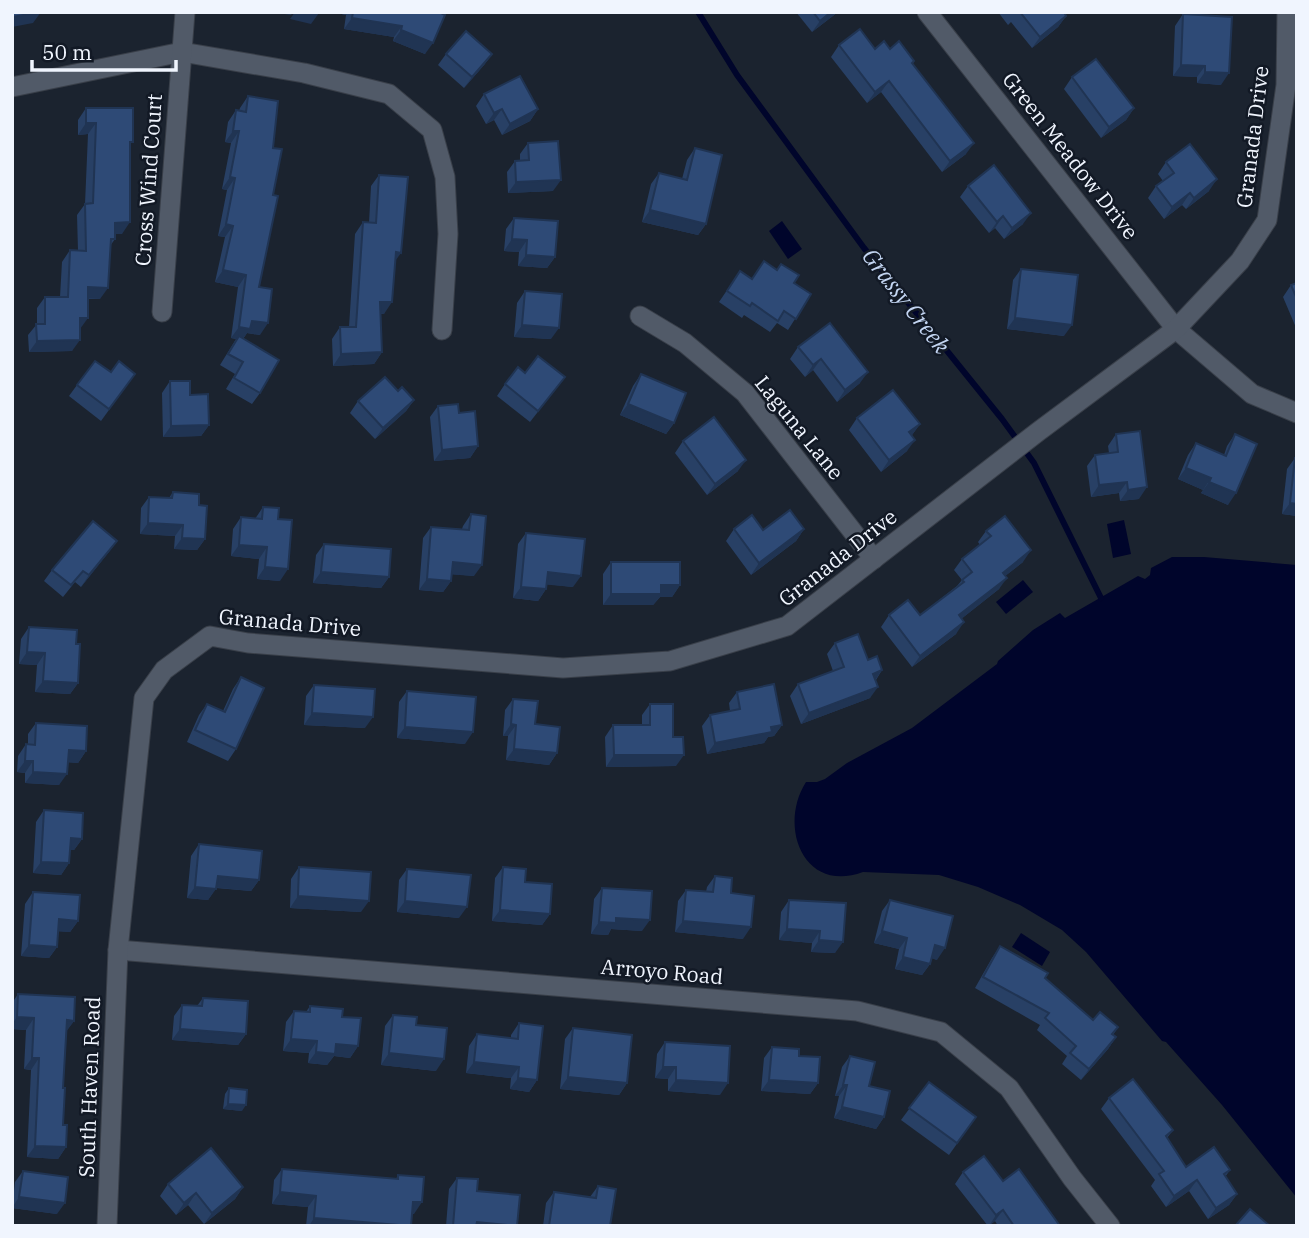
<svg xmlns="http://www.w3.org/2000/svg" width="1309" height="1238" font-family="'IBM Plex Serif',serif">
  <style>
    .water { fill: #00052b }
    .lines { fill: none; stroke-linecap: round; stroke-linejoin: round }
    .stream { stroke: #00052b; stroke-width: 6 }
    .street-casing { stroke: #393f49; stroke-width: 21 }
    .street { stroke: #515a68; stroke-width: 19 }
    .wall { fill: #284065 }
    .shaded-wall { fill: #203453 }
    .building { fill: #2e4a76; stroke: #203453; stroke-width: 2 }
    .labels { text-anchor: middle; stroke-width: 5; stroke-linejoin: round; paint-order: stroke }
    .street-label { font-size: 21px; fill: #f0f5fe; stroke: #121925 }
    .water-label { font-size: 23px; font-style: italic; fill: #c3d5f2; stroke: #121925 }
  </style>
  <rect width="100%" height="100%" fill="#1b232f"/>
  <!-- water -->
  <g class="water">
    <path d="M782,221L802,249L788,259L769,231Z"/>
    <path d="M1124,520L1131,554L1113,558L1107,524Z"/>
    <path d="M1172,557H1204L1297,565V1198L1222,1105L1166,1042L1162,1041L1086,952L1062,930L1020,905L978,887L939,875L863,872C803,894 778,826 806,782H817L825,779L847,763L912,728L997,664L998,661L1033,630L1060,613L1065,618L1138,576L1145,579L1150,575L1151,568Z"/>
    <path d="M1023,580L1033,592L1006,614L996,602Z"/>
    <path d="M1021,933L1050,952L1042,966L1012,947Z"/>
  </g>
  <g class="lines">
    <!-- stream -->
    <path class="stream" d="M698,12L737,75L864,248L1002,419L1034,463L1101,598"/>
    <!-- street casing -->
    <g class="street-casing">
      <g id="street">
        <path d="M927,12L1176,329L1252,394L1297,413"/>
        <path d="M12,87L182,52L304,73L389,94L432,130L445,177L448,234L442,330"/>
        <path d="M162,312L185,12"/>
        <path d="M640,316L685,343L745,393L874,559"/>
        <path d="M118,950L857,1011L941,1032L1009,1088L1072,1178L1110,1226"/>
        <path d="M107,1226L118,950L144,698L164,670L210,636L248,643L563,668L670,661L787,626L1039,431L1176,329L1240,261L1267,220L1286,85L1287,12"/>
      </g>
    </g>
    <!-- street -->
    <use href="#street" class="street"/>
  </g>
  <!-- wall -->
  <g class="wall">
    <path d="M333,12H439L425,54L393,41L394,37L344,29L346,15Z"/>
    <path d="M796,12H838L812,32Z"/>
    <path d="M998,12H1064L1066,16L1058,27L1032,48L1011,22L1008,25Z"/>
    <path d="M1183,14L1221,85L1197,83V77L1173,76L1175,26Z"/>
    <path d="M839,45L875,49H890L914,61L913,64L966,154L942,172L881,92L867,103L831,57Z"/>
    <path d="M446,54H492L484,65L464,88L438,65Z"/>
    <path d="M1072,77L1134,108L1126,120L1101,138L1064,89Z"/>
    <path d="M484,94L538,109L530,121L502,135L494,120L486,124L476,106Z"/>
    <path d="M248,96L273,148V195L259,287L260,335L247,333L243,339L260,393L252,404L226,389L235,374L220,365L236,339L231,338L238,287L215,282L225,237L218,236L227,190L222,189L231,143L225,142L228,122L236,110L239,111L240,108Z"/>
    <path d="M86,108L130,148L122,234H115V239L110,246L100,299H88L80,329L72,351L29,352L28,335L37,324V308L45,297H60L62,262L70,250L78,251L77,215L85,204L88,134L78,135V120Z"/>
    <path d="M528,143L553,191L508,193L507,172L515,161L520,160V154Z"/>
    <path d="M695,148L706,224L698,235L642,222L651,184L659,173L682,179L687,160Z"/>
    <path d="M1166,162L1209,191L1186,209L1182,205L1164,219L1148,198L1156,186L1163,181L1158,174Z"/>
    <path d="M379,175L395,262L384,314H380L382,352L374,364L333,366L332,339L340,327H349L355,234L363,222L369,223L371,186Z"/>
    <path d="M968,186L1023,224L1004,239L995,228L989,233L960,197Z"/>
    <path d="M514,218L555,257L547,268L518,266L519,252L504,251L506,229Z"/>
    <path d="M1021,269L1064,336L1007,329L1013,280Z"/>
    <path d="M740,271L752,279L794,283L811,294L788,330L777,323L770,332L744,315L742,318L719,302Z"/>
    <path d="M1297,283V330L1283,297L1291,285Z"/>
    <path d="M525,291L551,339L514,337L517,303Z"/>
    <path d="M830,323L860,383L837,402L813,370L805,377L790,359L798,347Z"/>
    <path d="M111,372L135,374L101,421L69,396L77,385Z"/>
    <path d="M525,373L565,377L530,422L497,396L505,384Z"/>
    <path d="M641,374L674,423L666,434L620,415L633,386Z"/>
    <path d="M170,381L190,395L209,425L201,436L163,437L162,393Z"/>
    <path d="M398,391L414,400L406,411L375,439L350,413L358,401Z"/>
    <path d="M438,406L459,413L478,446L470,458L434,461L430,417Z"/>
    <path d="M857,418L920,424L912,435L907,451L881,472L849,430Z"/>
    <path d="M1116,434L1139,499L1120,501L1119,493L1091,497L1087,466L1095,455L1109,453L1108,446Z"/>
    <path d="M1235,434L1228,505L1201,493L1203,490L1178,479L1188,455L1196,443L1224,455L1227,446Z"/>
    <path d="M683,441L738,471L707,495L675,453Z"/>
    <path d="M1295,458H1297V516L1282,514L1287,469Z"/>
    <path d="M173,492L199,505L205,539L197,550L174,549L175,536L140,534L141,508L149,497L169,498Z"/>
    <path d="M263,507L278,519L280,581L257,579L259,559L231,556L233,529L241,517L255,519Z"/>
    <path d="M471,514L474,576L452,574L451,581L443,592L419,590L423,538L431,527L462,529L463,526Z"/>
    <path d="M734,529L763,530L804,529L796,541L751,575L726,541Z"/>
    <path d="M986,531L1023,562L1005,576L999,589L961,619L956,634L912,667L881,627L889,615H920L957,586L962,580L954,570L962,559L980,545L978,542Z"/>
    <path d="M526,533L573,587L546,584V589L538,601L513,598L518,544Z"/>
    <path d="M117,541L81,587L75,582L63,597L44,581L52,570Z"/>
    <path d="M324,544L389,577L381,588L313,583L316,555Z"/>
    <path d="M611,562L680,585L672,597H660L653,605H603V574Z"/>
    <path d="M29,627L76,644L78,683L70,694L35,692L37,665L19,664L21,639Z"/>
    <path d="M835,643L868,660L882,670L876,680L870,698L801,724L790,696L798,684L833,671L827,654Z"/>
    <path d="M241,677L236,749L228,761L187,742L199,715L207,704L223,711L233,689Z"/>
    <path d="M314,685L365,728L304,725L306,696Z"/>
    <path d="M407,691L465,744L397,738L399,702Z"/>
    <path d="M737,692L782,725L774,736L768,737L764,743L707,754L702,726L710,715L730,711L729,703Z"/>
    <path d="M513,699L535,724L557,753L549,765L506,760L508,736H503L505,710Z"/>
    <path d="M650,704L676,766L606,767L605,737L613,725H642V715Z"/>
    <path d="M36,723L86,751L78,763L68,762L59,785L25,783V773L17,772L18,756L26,744H28V734Z"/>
    <path d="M44,810L82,839L74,850H70L69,863L61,875L33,873L36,822Z"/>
    <path d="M199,844L259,880L251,891L216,888L208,900L187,898L191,856Z"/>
    <path d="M299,867L361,912L290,908L291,879Z"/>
    <path d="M503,867L525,882L550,914L542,925L492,921L495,878Z"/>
    <path d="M407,869L459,918L397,912L399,880Z"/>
    <path d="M715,876L731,893L743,939L675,932L678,901L686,890L706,892L707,887Z"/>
    <path d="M602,888L642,931L611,929L608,935L591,934L594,899Z"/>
    <path d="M33,892L78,921L70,932L58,931L57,947L49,958L21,956L25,904Z"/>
    <path d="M789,900L846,903L835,953L811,952L812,943L779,940L781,912Z"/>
    <path d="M890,900L937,960L932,958L930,964L922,975L895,969L899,949L874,943L882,911Z"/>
    <path d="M1000,946L1093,1020L1118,1027L1113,1035L1116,1037L1108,1049L1081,1080L1062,1064L1067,1056L1037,1030L1040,1025L975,988L992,958Z"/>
    <path d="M18,994L74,1021L66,1031L63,1088V1125L66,1147L58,1159L27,1157L31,1070L24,1069L26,1030L12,1029V1003Z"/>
    <path d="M203,998L246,1034L238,1045L172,1040L174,1016L182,1005L197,1006Z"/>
    <path d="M310,1006L342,1017L358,1046L350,1058L334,1056L327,1065L308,1063L309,1053L283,1051L286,1022L294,1011L306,1012Z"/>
    <path d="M393,1015L436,1071L381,1065L385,1026Z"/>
    <path d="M519,1023L537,1080L529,1092L510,1089L511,1078L466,1073L469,1046L477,1034L511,1038V1035Z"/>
    <path d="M573,1028L627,1083L619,1095L560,1089L565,1039Z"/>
    <path d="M665,1042L720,1095L668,1091V1079L655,1078L657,1054Z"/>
    <path d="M772,1047L799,1056L818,1083L810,1094L761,1091L764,1058Z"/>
    <path d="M850,1056L869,1086L884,1117L876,1129L834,1118L839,1096H835L842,1067Z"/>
    <path d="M929,1082L976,1117L949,1155L901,1120Z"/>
    <path d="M229,1088L242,1111L223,1109L225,1094Z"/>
    <path d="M1109,1098L1173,1130L1167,1138L1186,1167L1230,1170L1225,1177L1237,1194L1229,1205L1208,1219L1189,1191L1166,1207L1151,1186L1155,1180L1101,1109Z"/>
    <path d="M282,1169L396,1179L398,1175L414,1214H412L411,1226H306L308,1207L272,1204L274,1180Z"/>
    <path d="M23,1171L57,1214L12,1208L15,1182Z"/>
    <path d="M963,1172L1003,1181L1060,1226H998L995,1221L988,1226L955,1184Z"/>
    <path d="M457,1178L477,1191L517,1226H446L449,1189Z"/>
    <path d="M168,1184L243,1187L235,1199L204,1224L188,1205L176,1215L160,1196Z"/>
    <path d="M598,1186L610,1226H543L546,1203L554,1192L590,1197Z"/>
  </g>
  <!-- shaded-wall -->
  <g class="shaded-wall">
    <path d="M41,12L33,23L12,27V17Z"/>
    <path d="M271,12H293L291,15Z"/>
    <path d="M295,12L319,13L311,24L290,19Z"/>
    <path d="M333,12H348L346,15Z"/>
    <path d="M831,12H838L812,32L820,21Z"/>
    <path d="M1066,16L1058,27L1032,48L1040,37Z"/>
    <path d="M352,18L402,26L394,37L344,29Z"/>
    <path d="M401,30L433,43L425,54L393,41Z"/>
    <path d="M492,54L484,65L464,88L472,77Z"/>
    <path d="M1181,65L1205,66L1197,77L1173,76Z"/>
    <path d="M1205,72L1229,73L1221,85L1197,83Z"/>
    <path d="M889,81L881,92L867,103L875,92Z"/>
    <path d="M1134,108L1126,120L1101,138L1109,127Z"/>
    <path d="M502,109L494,120L486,124L494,113Z"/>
    <path d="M538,109L530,121L502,135L510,124Z"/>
    <path d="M86,123H96L88,134L78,135Z"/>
    <path d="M233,131H239L231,143L225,142Z"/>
    <path d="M974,143L966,154L942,172L950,161Z"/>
    <path d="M230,177L235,178L227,190L222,189Z"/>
    <path d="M1217,179L1209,191L1186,209L1194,198Z"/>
    <path d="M561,180L553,191L508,193L516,182Z"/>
    <path d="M1190,193L1182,205L1164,219L1172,207Z"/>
    <path d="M650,210L706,224L698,235L642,222Z"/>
    <path d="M1031,213L1023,224L1004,239L1012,228Z"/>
    <path d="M1003,216L995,228L989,233L997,222Z"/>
    <path d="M130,222L122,234H107L115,223Z"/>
    <path d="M226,224L233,226L225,237L218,236Z"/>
    <path d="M512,239L527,240L519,252L504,251Z"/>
    <path d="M396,252L401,253L393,264Z"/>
    <path d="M526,255L555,257L547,268L518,266Z"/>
    <path d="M223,270L246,275L238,287L215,282Z"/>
    <path d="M88,287L108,288L100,299L80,298Z"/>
    <path d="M380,302H392L384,314L372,313Z"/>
    <path d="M80,318H88L80,329Z"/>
    <path d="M1015,318L1072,325L1064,336L1007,329Z"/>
    <path d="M252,321L268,323L260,335L247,333L242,340L231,338L239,327Z"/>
    <path d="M522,325L559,328L551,339L514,337Z"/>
    <path d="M80,340L72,351L29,352L37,341Z"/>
    <path d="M382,352L374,364L333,366L341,354Z"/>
    <path d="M821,359L813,370L805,377L813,365Z"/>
    <path d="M868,372L860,383L837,402L845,390Z"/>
    <path d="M414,400L406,411L375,439L383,428Z"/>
    <path d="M628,404L674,423L666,434L620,415Z"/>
    <path d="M920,424L912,435L909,432Z"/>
    <path d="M209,425L201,436L163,437L171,426Z"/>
    <path d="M915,440L907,451L881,472L889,460Z"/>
    <path d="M478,446L470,458L434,461L442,450Z"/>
    <path d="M746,460L738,471L707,495L715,484Z"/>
    <path d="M1186,468L1211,478L1203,490L1178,479Z"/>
    <path d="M1127,482L1119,493L1091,497L1099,485Z"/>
    <path d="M1209,482L1236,493L1228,505L1201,493Z"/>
    <path d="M1147,487L1139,499L1120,501L1128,490Z"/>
    <path d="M1290,503L1297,504V516L1282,514Z"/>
    <path d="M148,523L183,525L175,536L140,534Z"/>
    <path d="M804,529L796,541L751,575L759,563Z"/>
    <path d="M182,538L205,539L197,550L174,549Z"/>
    <path d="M117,541L109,552L81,587L89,575Z"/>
    <path d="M239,545L267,547L259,559L231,556Z"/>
    <path d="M1031,550L1023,562L995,584L1003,573Z"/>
    <path d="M453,562L482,565L474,576L445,574Z"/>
    <path d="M265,567L288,569L280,581L257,579Z"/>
    <path d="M321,572L389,577L381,588L313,583Z"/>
    <path d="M548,572L581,576L573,587L540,584Z"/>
    <path d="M1007,578L999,589L951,627L959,615Z"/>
    <path d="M427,579L451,581L443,592L419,590Z"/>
    <path d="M661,585H680L672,597H660L653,605H603L611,594Z"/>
    <path d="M521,587L546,589L538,601L513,598Z"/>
    <path d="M964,622L956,634L912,667L920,656Z"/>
    <path d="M27,652L45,653L37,665L19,664Z"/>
    <path d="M882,670L874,682L873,674Z"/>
    <path d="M43,681L78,683L70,694L35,692Z"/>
    <path d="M878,687L870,698L801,724L809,713Z"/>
    <path d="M312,713L373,717L365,728L304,725Z"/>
    <path d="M511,724L516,725L508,736H503Z"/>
    <path d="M782,725L774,736L768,737L764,743L707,754L715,743Z"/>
    <path d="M405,727L473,732L465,744L397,738Z"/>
    <path d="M514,749L557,753L549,765L506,760Z"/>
    <path d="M69,750L86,751L78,763L61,762Z"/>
    <path d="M614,755H684L676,766L606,767Z"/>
    <path d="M25,761H33L25,773L17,772Z"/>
    <path d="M33,772L67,774L59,785L25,783Z"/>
    <path d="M71,838L82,839L74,850H63Z"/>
    <path d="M41,862L69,863L61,875L33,873Z"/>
    <path d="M218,876L259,880L251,891L210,887Z"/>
    <path d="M195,887L216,889L208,900L187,898Z"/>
    <path d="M298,896L369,901L361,912L290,908Z"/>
    <path d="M405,901L467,907L459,918L397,912Z"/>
    <path d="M500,910L550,914L542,925L492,921Z"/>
    <path d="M616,918L650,920L642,931L611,929L608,935L591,934L599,922Z"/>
    <path d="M59,919L78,921L70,932L51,931Z"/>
    <path d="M683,921L751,927L743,939L675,932Z"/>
    <path d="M787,929L820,931L812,943L779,940Z"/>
    <path d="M882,931L907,938L899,949L874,943Z"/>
    <path d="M819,940L843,942L835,953L811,952Z"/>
    <path d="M29,945L57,947L49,958L21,956Z"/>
    <path d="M935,945L945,948L937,960L927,957Z"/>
    <path d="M903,957L930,964L922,975L895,969Z"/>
    <path d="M17,1017L34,1018L26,1030L12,1029V1024Z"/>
    <path d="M67,1020L74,1021L66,1032Z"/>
    <path d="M180,1029L246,1034L238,1045L172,1040Z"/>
    <path d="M1116,1037L1108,1049L1081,1080L1089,1069Z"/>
    <path d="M291,1039L317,1041L309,1053L283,1051Z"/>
    <path d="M336,1044L358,1046L350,1058L334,1056L327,1065L308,1063L316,1052Z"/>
    <path d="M389,1053L444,1059L436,1071L381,1065Z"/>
    <path d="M32,1058H39L31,1070L24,1069Z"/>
    <path d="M474,1062L519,1067L511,1078L466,1073Z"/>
    <path d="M663,1067H676L668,1079L655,1078Z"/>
    <path d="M568,1077L627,1083L619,1095L560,1089Z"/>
    <path d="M518,1078L537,1080L529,1092L510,1089Z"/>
    <path d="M676,1080L728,1083L720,1095L668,1091Z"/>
    <path d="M769,1080L818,1083L810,1094L761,1091Z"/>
    <path d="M843,1085H847L839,1096H835Z"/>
    <path d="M228,1104L246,1105L242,1111L223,1109Z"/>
    <path d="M842,1107L884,1117L876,1129L834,1118Z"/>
    <path d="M35,1146L66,1147L58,1159L27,1157Z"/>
    <path d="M1197,1180L1189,1191L1166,1207L1174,1196Z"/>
    <path d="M243,1187L235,1199L204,1224L212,1213Z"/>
    <path d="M280,1192L316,1196L308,1207L272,1204Z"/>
    <path d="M196,1193L188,1205L176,1215L184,1203Z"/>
    <path d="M1237,1194L1229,1205L1208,1219L1216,1208Z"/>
    <path d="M19,1197L65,1203L57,1214L12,1208Z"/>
    <path d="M413,1202H422L414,1214L405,1213Z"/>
    <path d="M1003,1210L995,1221L989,1226L996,1215Z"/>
    <path d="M314,1218L401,1226H309Z"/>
    <path d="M477,1222L517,1226H474Z"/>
  </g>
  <!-- building -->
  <g class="building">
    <path d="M12,12H40L12,17Z"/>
    <path d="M353,12H439L445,15L433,43L401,30L402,26L352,18Z"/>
    <path d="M813,12H831L820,21Z"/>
    <path d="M1020,12H1064L1066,16L1040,37Z"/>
    <path d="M1183,14L1232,17L1229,73L1205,72V66L1181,65Z"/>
    <path d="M860,29L875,49L884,41L890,49L899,41L914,61L912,63L974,143L950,161L889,81L875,92L839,45Z"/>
    <path d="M466,31L492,54L472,77L446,54Z"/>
    <path d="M1096,59L1134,108L1109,127L1072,77Z"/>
    <path d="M520,76L538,109L510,124L502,109L494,113L484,94Z"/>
    <path d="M248,96L278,101L273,148L282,149L273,195L278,196L259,287L272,289L268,323L252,321L250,329L239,327L246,275L223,270L233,226L226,224L235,178L230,177L239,131H233L236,110L246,112Z"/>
    <path d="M86,108H133V142H130V222L115,223V239H111L108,288L88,287V318H80V340L37,341L36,324H45V297H68L70,250L86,251L85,204L93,203L96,123H86Z"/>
    <path d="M558,141L561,180L516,182L515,161L529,160L528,143Z"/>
    <path d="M1190,144L1217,179L1194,198L1190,193L1172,207L1156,186L1174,173L1166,162Z"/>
    <path d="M695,148L722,155L706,224L650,210L659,173L687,180Z"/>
    <path d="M994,165L1031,213L1012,228L1003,216L997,222L968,186Z"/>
    <path d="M379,175L408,177L401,253L396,252L392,302H380L382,352L341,354L340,327H356L363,222L376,223Z"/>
    <path d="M514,218L558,221L555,257L526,255L527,240L512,239Z"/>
    <path d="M764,261L777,270L781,264L799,275L794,283L811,294L796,319L784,311L778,321L752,303L750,306L727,291L740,271L752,279Z"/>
    <path d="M1021,269L1078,275L1072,325L1015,318Z"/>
    <path d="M1297,283V299L1291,285Z"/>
    <path d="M525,291L562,294L559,328L522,325Z"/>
    <path d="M830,323L868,372L845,390L821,359L813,365L798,347Z"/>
    <path d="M239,336L279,360L260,393L234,378L243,362L228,354Z"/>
    <path d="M538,356L565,377L538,411L505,384L518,367L525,373Z"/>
    <path d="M95,361L111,372L119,361L135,374L109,409L77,385Z"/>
    <path d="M641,374L686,393L674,423L628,404Z"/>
    <path d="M385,377L398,391L402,387L414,400L383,428L358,401Z"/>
    <path d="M170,381H190V395L208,394L209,425L171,426Z"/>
    <path d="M893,390L920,424L909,432L915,440L889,460L857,418Z"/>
    <path d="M458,404L459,413L475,411L478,446L442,450L438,406Z"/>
    <path d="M714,417L746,460L715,484L683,441Z"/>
    <path d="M1140,431L1147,487L1128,490L1127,482L1099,485L1095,455L1118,452L1116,434Z"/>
    <path d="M1235,434L1257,444L1236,493L1209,482L1211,478L1186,468L1196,443L1226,456Z"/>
    <path d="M1295,458H1297V504L1290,503Z"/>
    <path d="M173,492L199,494V505L207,506L205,539L182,538L183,525L148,523L149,497L172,498Z"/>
    <path d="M263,507L279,508L278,519L292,520L288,569L265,567L267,547L239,545L241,517L262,519Z"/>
    <path d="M790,510L804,529L759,563L734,529L752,515L763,530Z"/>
    <path d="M471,514L486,516L482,565L453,562L451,581L427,579L431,527L469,530Z"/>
    <path d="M1005,516L1031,550L1003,573L1007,578L959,615L964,622L920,656L889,615L908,600L920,615L964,582L962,580L972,572L962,559L991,536L986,531Z"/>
    <path d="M93,521L117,541L89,575L83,571L71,585L52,570Z"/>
    <path d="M526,533L585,539L581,576L548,572L546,589L521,587Z"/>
    <path d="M324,544L391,549L389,577L321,572Z"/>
    <path d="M611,562H680V585H661V594H611Z"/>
    <path d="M29,627L77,630L76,644H80L78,683L43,681L45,653L27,652Z"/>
    <path d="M858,634L868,660L877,656L882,670L873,674L878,687L809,713L798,684L844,667L835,643Z"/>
    <path d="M241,677L264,688L236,749L195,730L207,704L225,712Z"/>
    <path d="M774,684L782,725L771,727L772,732L715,743L710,715L740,709L737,692Z"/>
    <path d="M314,685L375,689L373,717L312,713Z"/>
    <path d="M407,691L476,697L473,732L405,727Z"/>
    <path d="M513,699L538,701L535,724L560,727L557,753L514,749L516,725L511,724Z"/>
    <path d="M650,704H673V737H683L684,755H614L613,725H650Z"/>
    <path d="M36,723L87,726L86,751L69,750L67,774L33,772V761H25L26,744L35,745Z"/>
    <path d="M44,810L83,813L82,839L71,838L69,863L41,862Z"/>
    <path d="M199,844L262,851L259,880L218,876L216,889L195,887Z"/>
    <path d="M299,867L371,872L369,901L298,896Z"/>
    <path d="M503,867L526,869L525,882L552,884L550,914L500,910Z"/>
    <path d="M407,869L471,875L467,907L405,901Z"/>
    <path d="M715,876L732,878L731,893L754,896L751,927L683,921L686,890L713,892Z"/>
    <path d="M602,888L652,891L650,920L616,918V923L599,922Z"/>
    <path d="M33,892L80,895L78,921L59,919L57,947L29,945Z"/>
    <path d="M789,900L846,903L843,942L819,940L820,931L787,929Z"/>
    <path d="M890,900L953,916L945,948L935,945L930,964L903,957L907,938L882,931Z"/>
    <path d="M1000,946L1048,973L1045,978L1093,1020L1100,1012L1118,1027L1112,1034L1116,1037L1089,1069L1070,1053L1076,1046L1045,1018L1049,1013L983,977Z"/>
    <path d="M18,994L75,997L74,1021L67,1020L63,1088H65L63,1125H67L66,1147L35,1146L39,1058H32L34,1018L17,1017Z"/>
    <path d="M203,998L248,1001L246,1034L180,1029L182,1005L202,1006Z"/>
    <path d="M310,1006L343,1009L342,1017L361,1018L358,1046L336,1044L335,1054L316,1052L317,1041L291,1039L294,1011L310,1012Z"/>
    <path d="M393,1015L417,1017L416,1025L447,1028L444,1059L389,1053Z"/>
    <path d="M519,1023L543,1026L537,1080L518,1078L519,1067L474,1062L477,1034L518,1039Z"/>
    <path d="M573,1028L632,1035L627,1083L568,1077Z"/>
    <path d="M665,1042L730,1046L728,1083L676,1080V1067H663Z"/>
    <path d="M772,1047L799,1049V1056L820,1057L818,1083L769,1080Z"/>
    <path d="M850,1056L875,1062L869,1086L890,1091L884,1117L842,1107L847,1085H843Z"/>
    <path d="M1133,1079L1173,1130L1166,1136L1186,1167L1214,1147L1230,1170L1224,1174L1237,1194L1216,1208L1197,1180L1174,1196L1159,1174L1164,1171L1109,1098Z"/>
    <path d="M929,1082L976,1117L957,1143L909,1108Z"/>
    <path d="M229,1088L247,1090L246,1105L228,1104Z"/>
    <path d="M211,1148L243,1187L212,1213L196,1193L184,1203L168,1184Z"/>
    <path d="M984,1156L1003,1181L1019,1169L1060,1226H1014L1003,1210L996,1215L963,1172Z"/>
    <path d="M282,1169L398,1179V1175L424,1177L422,1202H413L411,1226L314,1218L316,1196L280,1192Z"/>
    <path d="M23,1171L68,1177L65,1203L19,1197Z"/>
    <path d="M457,1178L478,1179L477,1191L520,1195L517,1226L477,1222L476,1226H453Z"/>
    <path d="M598,1186L616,1189L610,1226H549L554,1192L596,1198Z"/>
    <path d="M1250,1209L1270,1226H1235Z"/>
  </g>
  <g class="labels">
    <!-- street labels -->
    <g class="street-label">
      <text transform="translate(1253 137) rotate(-83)" y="7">Granada Drive</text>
      <text transform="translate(1070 156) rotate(52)" y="7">Green Meadow Drive</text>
      <text transform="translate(149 180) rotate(-86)" y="7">Cross Wind Court</text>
      <text transform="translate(799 428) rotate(51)" y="7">Laguna Lane</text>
      <text transform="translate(838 558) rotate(-38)" y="7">Granada Drive</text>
      <text transform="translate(290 623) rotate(5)" y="7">Granada Drive</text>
      <text transform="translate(662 972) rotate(5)" y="7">Arroyo Road</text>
      <text transform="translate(90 1087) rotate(-88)" y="7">South Haven Road</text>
    </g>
    <!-- water labels -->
    <g class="water-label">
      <text transform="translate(906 301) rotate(52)" y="8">Grassy Creek</text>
    </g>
  </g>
  <!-- border -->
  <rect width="1309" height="1238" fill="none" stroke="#f0f5fe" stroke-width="28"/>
  <!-- scale -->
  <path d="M32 60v10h144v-10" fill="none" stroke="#f0f5fe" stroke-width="3.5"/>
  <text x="42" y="60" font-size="21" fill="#f0f5fe" stroke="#121925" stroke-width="5" paint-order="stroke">50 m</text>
</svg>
